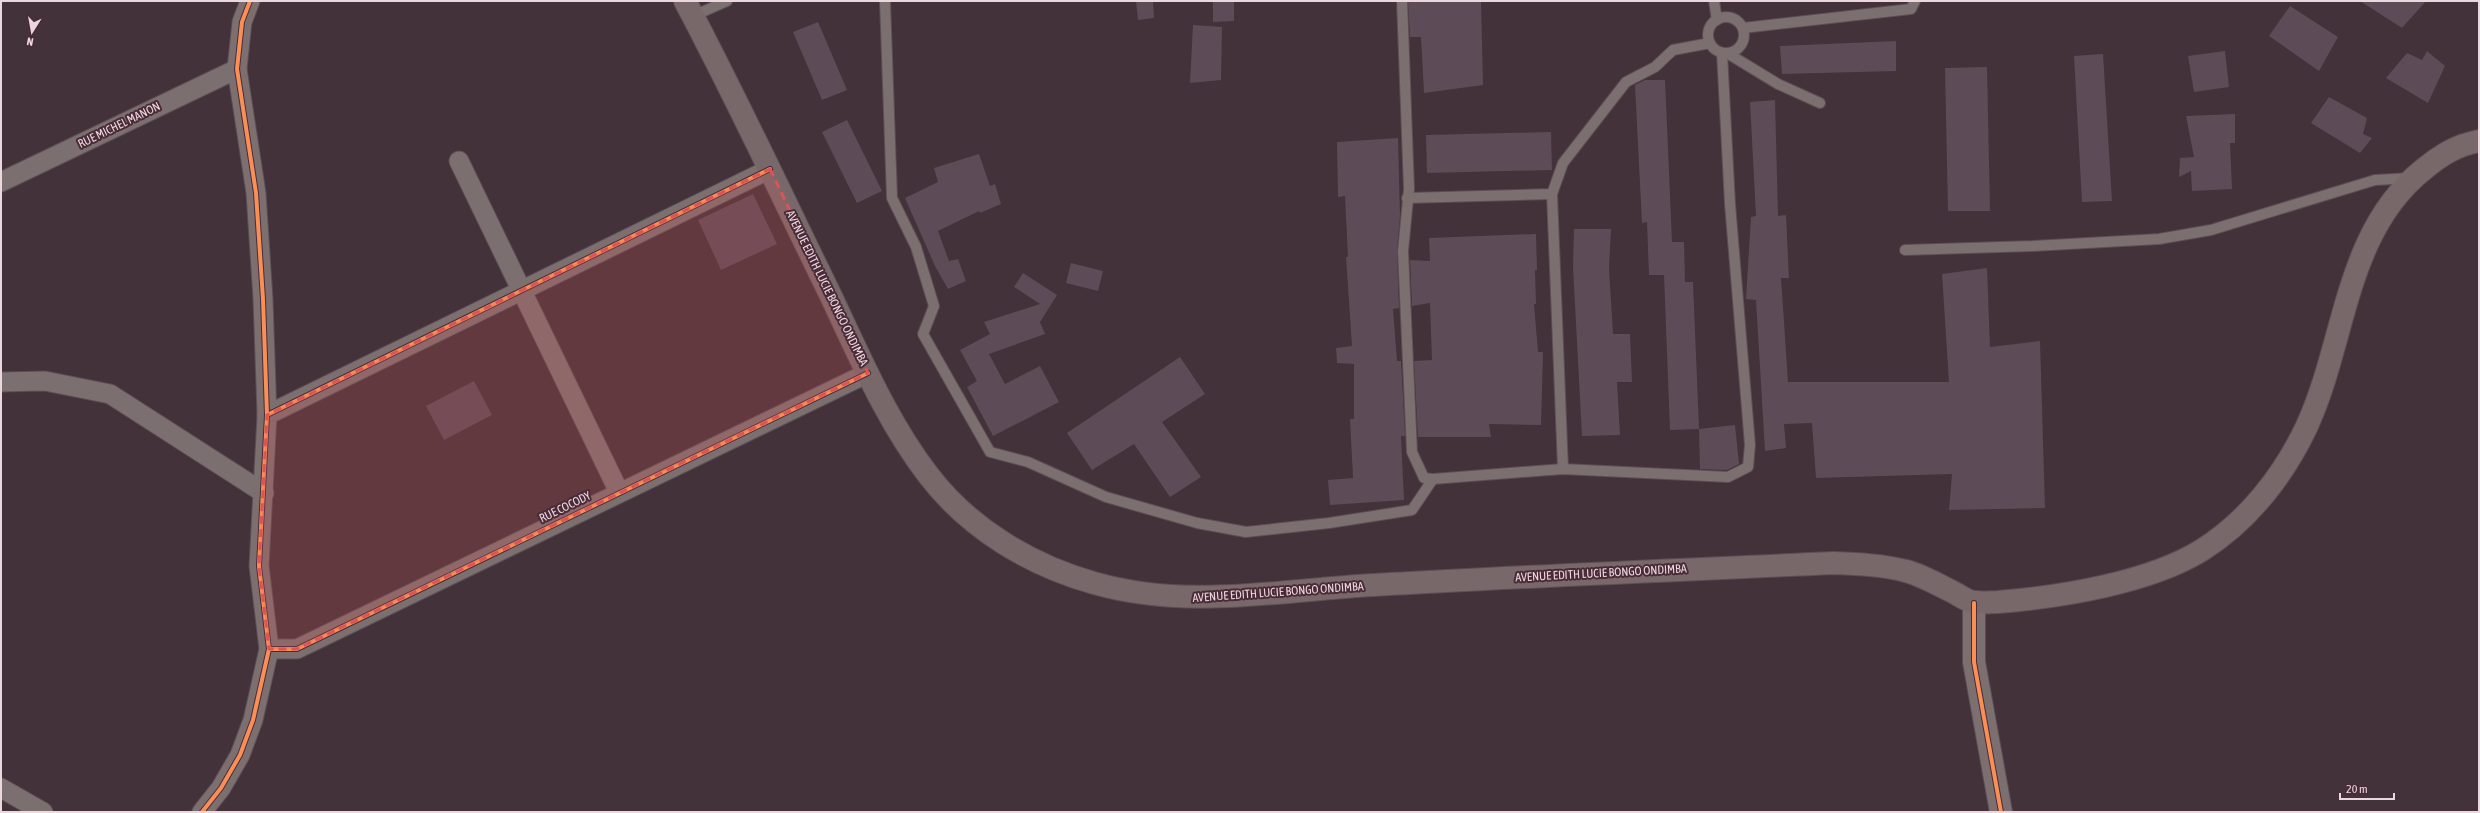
<svg xmlns="http://www.w3.org/2000/svg" width="2480" height="813" font-family="'Asap Condensed',sans-serif">
  <style>
    .building { fill: #5d4b57 }
    .lines { fill: none; stroke-linecap: round; stroke-linejoin: round }
    .service-casing { stroke: #5c4e54; stroke-width: 12 }
    .minor-casing { stroke: #5c4e54; stroke-width: 21 }
    .tertiary-casing { stroke: #5c4e54; stroke-width: 24 }
    .secondary-casing { stroke: #5c4e54; stroke-width: 24 }
    .service { stroke: #7c6f70; stroke-width: 10 }
    .minor { stroke: #7c6f70; stroke-width: 19 }
    .tertiary { stroke: #7c6f70; stroke-width: 22 }
    .secondary { stroke: #78686a; stroke-width: 22 }
    .cycleway-casing { stroke: #4a2b38; stroke-width: 6 }
    .cycleway { stroke: #f78f57; stroke-width: 4 }
    .marked { fill: #dc5456; fill-opacity: 0.2; stroke: #dc5456; stroke-width: 3; stroke-dasharray: 8 5; stroke-linejoin: round }
    .labels { text-anchor: middle; stroke-width: 4; stroke-linejoin: round; paint-order: stroke }
    .street-label { font-size: 12px; fill: #ecd7de; stroke: #4a2b38 }
  </style>
  <rect width="100%" height="100%" fill="#433239"/>
  <!-- building -->
  <g class="building">
    <path d="M1136,1H1153L1154,18L1138,20Z"/>
    <path d="M1213,1H1234V21L1213,22Z"/>
    <path d="M1408,1H1481L1483,85L1424,93L1421,37H1410Z"/>
    <path d="M2360,1H2426L2402,28Z"/>
    <path d="M2290,6L2338,37L2319,71L2269,36Z"/>
    <path d="M818,22L847,90L822,100L793,32Z"/>
    <path d="M1193,25L1222,27L1221,80L1190,83Z"/>
    <path d="M1896,41V71L1782,74L1780,46Z"/>
    <path d="M2225,51L2229,87L2194,92L2188,56Z"/>
    <path d="M2427,51L2445,66L2428,103L2386,78L2407,53L2422,60Z"/>
    <path d="M2103,54L2112,201L2082,202L2074,56Z"/>
    <path d="M1987,67L1990,211H1948L1945,68Z"/>
    <path d="M1645,80H1665L1672,242H1684L1685,282H1693L1699,429L1670,430L1664,275H1649L1647,222L1642,223L1635,85Z"/>
    <path d="M2329,97L2367,118L2363,134L2372,138L2360,153L2311,123Z"/>
    <path d="M1775,100L1778,216L1786,215L1789,278H1781L1788,382H1949L1942,274L1987,268L1990,347L2040,341L2045,508L1949,510L1952,474L1816,478L1812,423L1784,424L1786,448L1765,451L1756,300L1746,299L1751,217L1756,216L1750,102Z"/>
    <path d="M2235,114V143H2230L2232,189L2192,191L2191,171L2179,177L2180,158L2194,157L2186,116Z"/>
    <path d="M847,120L882,191L857,203L822,132Z"/>
    <path d="M1551,132L1552,170L1427,173L1426,135Z"/>
    <path d="M1398,138L1400,216L1397,251L1399,308L1393,309L1397,361H1401L1405,436H1401L1404,500L1330,505L1328,480L1353,478L1350,419H1354V364L1337,363L1336,348L1352,346L1346,257H1348L1345,196L1338,197L1337,142Z"/>
    <path d="M979,154L990,186L995,184L1001,204L980,213L979,211L938,231L949,261L958,259L966,281L948,289L935,266L905,198L938,182L934,168Z"/>
    <path d="M753,194L777,244L721,270L698,220Z"/>
    <path d="M1574,229H1611L1609,268L1613,334H1630L1632,382H1617L1620,435L1582,436L1573,267Z"/>
    <path d="M1536,234L1537,270H1535L1536,304H1534L1538,352H1543L1541,425L1489,424L1491,437H1418L1414,361L1432,360L1430,303L1412,306L1410,260L1430,261L1429,238Z"/>
    <path d="M1071,263L1103,271L1098,291L1066,283Z"/>
    <path d="M1023,273L1057,295L1040,322L1045,334L989,354L1005,384L1040,366L1059,402L993,436L967,387L977,381L960,350L990,334L984,322L1040,304L1014,287Z"/>
    <path d="M1180,357L1205,394L1162,422L1201,477L1170,497L1134,444L1092,470L1067,433Z"/>
    <path d="M474,381L492,415L444,440L426,406Z"/>
    <path d="M1735,425L1739,464L1727,470L1700,469L1699,429Z"/>
  </g>
  <g class="lines">
    <!-- service casing -->
    <g class="service-casing">
      <g id="service">
        <path d="M885,1L892,198L916,247L934,306L923,334L990,452L1028,462L1106,497L1197,523L1246,532L1329,523L1412,510L1433,479"/>
        <path d="M1402,1L1409,189L1403,251L1412,452L1424,478L1433,479L1563,469L1728,477L1748,467L1750,445L1730,204L1722,53"/>
        <path d="M1714,1L1717,20"/>
        <path d="M693,16L727,1"/>
        <circle cx="1726" cy="35" r="18"/>
        <path d="M1743,28L1911,9L1915,1"/>
        <path d="M1727,53L1778,84L1820,103"/>
        <path d="M1552,194L1563,469"/>
        <path d="M1407,198L1552,194L1563,163L1626,82L1655,67L1673,50L1710,43"/>
        <path d="M1905,250L2033,246L2159,239L2211,230L2375,180L2412,178"/>
      </g>
    </g>
    <!-- minor casing -->
    <g class="minor-casing">
      <g id="minor">
        <path d="M459,161L619,492"/>
        <path d="M1,182L237,69"/>
        <path d="M1,382L45,381L110,394L264,493"/>
        <path d="M267,415L770,169"/>
        <path d="M269,649H297L868,373"/>
        <path d="M1,788L43,812"/>
        <path d="M202,812L221,788L240,755L253,720L269,649L259,566L267,415L263,299L256,193L237,69L242,22L250,1"/>
      </g>
    </g>
    <!-- tertiary casing -->
    <g class="tertiary-casing">
      <path id="tertiary" d="M1974,603V662L2001,812"/>
    </g>
    <!-- secondary casing -->
    <g class="secondary-casing">
      <path id="secondary" d="M685,1C736,97 782,196 830,294C859,355 887,422 929,476C970,529 1030,565 1094,583C1188,610 1279,590 1374,585C1528,576 1681,570 1834,563C1858,564 1882,565 1906,571C1921,575 1937,584 1951,591C1958,594 1967,602 1975,602C1982,603 1991,602 1998,602C2060,597 2149,583 2202,550C2248,521 2283,476 2306,428C2346,343 2344,232 2424,169C2441,155 2457,145 2479,141"/>
    </g>
    <!-- service -->
    <use href="#service" class="service"/>
    <!-- minor -->
    <use href="#minor" class="minor"/>
    <!-- tertiary -->
    <use href="#tertiary" class="tertiary"/>
    <!-- secondary -->
    <use href="#secondary" class="secondary"/>
    <!-- cycleway casing -->
    <g class="cycleway-casing">
      <g id="cycleway">
        <path d="M267,415L770,169"/>
        <path d="M1974,603V662L2001,812"/>
        <path d="M269,649H297L868,373"/>
        <path d="M202,812L221,788L240,755L253,720L269,649L259,566L267,415L263,299L256,193L237,69L242,22L250,1"/>
      </g>
    </g>
    <!-- cycleway -->
    <use href="#cycleway" class="cycleway"/>
  </g>
  <!-- marked area -->
  <path class="marked" d="M770,169L868,373L297,649H269L259,566L267,415Z"/>
  <g class="labels">
    <!-- street labels -->
    <g class="street-label">
      <text transform="translate(119 125) rotate(-26)" y="4">RUE MICHEL MANON</text>
      <text transform="translate(827 288) rotate(64)" y="4">AVENUE EDITH LUCIE BONGO ONDIMBA</text>
      <text transform="translate(565 507) rotate(-26)" y="4">RUE COCODY</text>
      <text transform="translate(1601 573) rotate(-3)" y="4">AVENUE EDITH LUCIE BONGO ONDIMBA</text>
      <text transform="translate(1278 592) rotate(-4)" y="4">AVENUE EDITH LUCIE BONGO ONDIMBA</text>
    </g>
  </g>
  <!-- border -->
  <rect width="2480" height="813" fill="none" stroke="#ecd7de" stroke-width="4"/>
  <!-- north arrow -->
  <g transform="translate(32 32) rotate(191)" stroke="#4a2b38" stroke-width="3" paint-order="stroke">
  <path d="M0-3L7 15L0 10L-7 15Z" fill="#ecd7de"/>
  <text y="-6" font-size="11" font-weight="bold" text-anchor="middle" fill="#ecd7de">N</text>
  </g>
  <!-- scale -->
  <path d="M2340 793v6h54v-6" fill="none" stroke="#ecd7de" stroke-width="2"/>
  <text x="2346" y="793" font-size="12" fill="#ecd7de" stroke="#4a2b38" stroke-width="3" paint-order="stroke">20 m</text>
</svg>
